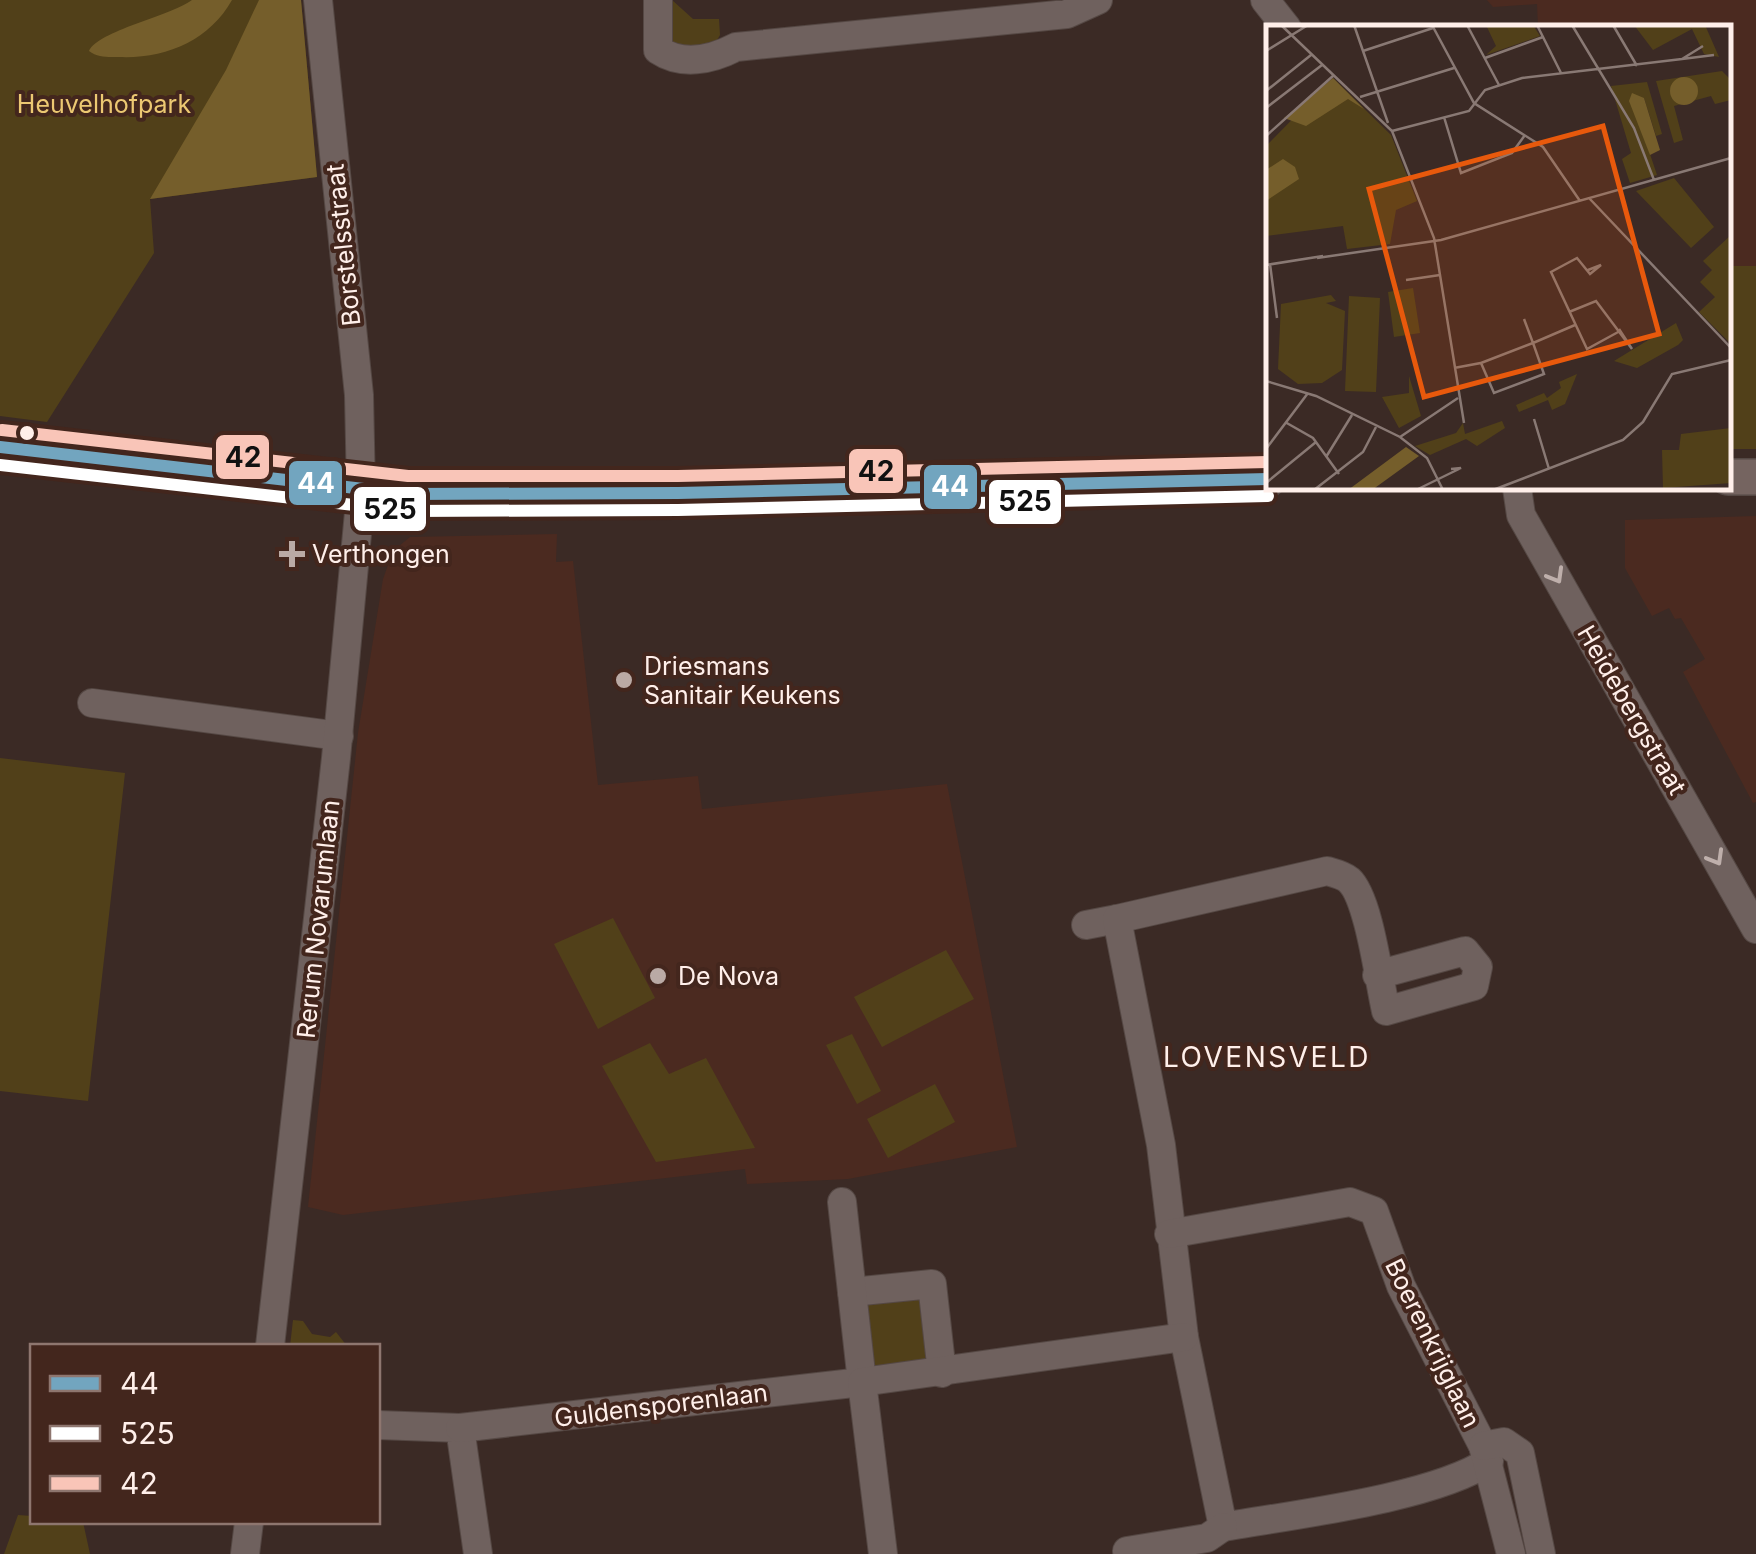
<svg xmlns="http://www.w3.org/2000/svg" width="1756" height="1554" font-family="Inter,sans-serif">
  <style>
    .built { fill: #4b2a20 }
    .green { fill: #514019 }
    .forest { fill: #755e2b }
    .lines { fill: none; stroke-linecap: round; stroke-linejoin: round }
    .minor-casing { stroke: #554844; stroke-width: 30 }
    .major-casing { stroke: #554844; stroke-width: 38 }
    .minor { stroke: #6f615e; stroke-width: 28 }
    .major { stroke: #756460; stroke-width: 35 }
    .bus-1-casing { stroke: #43261d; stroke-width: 20 }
    .bus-2-casing { stroke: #43261d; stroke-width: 20 }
    .bus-3-casing { stroke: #43261d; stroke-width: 20 }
    .bus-1 { stroke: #72a5bf; stroke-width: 12 }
    .bus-2 { stroke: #fff; stroke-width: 12 }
    .bus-3 { stroke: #f9c5b8; stroke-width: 12 }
    .oneway { stroke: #beafab }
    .bus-dot { fill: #ffefea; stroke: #43261d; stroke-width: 4 }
    .poi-dot { fill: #baaaa5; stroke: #43261d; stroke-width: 4 }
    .labels { text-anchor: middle; stroke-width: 8; stroke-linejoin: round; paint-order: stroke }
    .park-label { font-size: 25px; fill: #ecc872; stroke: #43261d }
    .street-label { font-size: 25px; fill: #ffefea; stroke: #43261d }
    .poi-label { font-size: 25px; fill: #ffefea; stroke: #43261d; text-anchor: start }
    .neighbourhood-label { font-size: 28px; letter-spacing: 2.5px; fill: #ffefea; stroke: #43261d }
    .inset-road { fill: none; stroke: #897974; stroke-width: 2.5 }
    .view { fill: #e8590c; fill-opacity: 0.15; stroke: #e8590c; stroke-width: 5 }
    .inset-edge { fill: none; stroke: #ffefea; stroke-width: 5 }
    .line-badge { stroke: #43261d; stroke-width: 4 }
    .badge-label { font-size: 28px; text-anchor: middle; font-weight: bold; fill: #fff }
    .pale-badge-label { font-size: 28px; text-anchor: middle; font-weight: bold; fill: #111 }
  </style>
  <rect width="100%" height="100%" fill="#3b2a25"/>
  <!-- built -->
  <g class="built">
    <path d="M1487,0H1756V266H1729L1728,28L1538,27L1537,4L1493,7Z"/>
    <path d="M1756,516V802L1753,803L1683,672L1705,659L1681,618L1675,619L1669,608L1652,616L1625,568V520Z"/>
    <path d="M557,534L556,562L573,561L598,785L698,776L702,809L947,784L1017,1147L848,1179L747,1184L745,1169L343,1215L308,1207L358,733L383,579L393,551L410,537Z"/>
  </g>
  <!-- green -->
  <g class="green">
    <path d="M0,0H301L317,177L150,199L154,253L47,422L0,416Z"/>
    <path d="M672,0L693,19H719L720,35L712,49L672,45Z"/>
    <path d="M1728,266H1756V449H1729Z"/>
    <path d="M0,758L125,773L88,1101L0,1091Z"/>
    <path d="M613,918L655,998L598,1029L554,944Z"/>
    <path d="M946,950L974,999L882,1047L854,997Z"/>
    <path d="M852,1034L881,1091L857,1104L826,1045Z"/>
    <path d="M650,1043L669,1074L706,1058L755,1148L656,1162L602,1066Z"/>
    <path d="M935,1084L955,1122L888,1158L867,1119Z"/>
    <path d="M932,1284L942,1373L862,1382L852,1292Z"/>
    <path d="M293,1320L303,1321L312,1334L330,1337L336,1332L347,1346H290Z"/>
    <path d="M18,1515L32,1516V1522H83L90,1554H4Z"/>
  </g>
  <!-- forest -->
  <g class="forest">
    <path d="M192,0H232C209,41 165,59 119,57C108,57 98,58 89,51C98,31 170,16 192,0Z"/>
    <path d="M259,0H301L317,177L150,199L226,70Z"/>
  </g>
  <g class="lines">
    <!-- minor casing -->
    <g class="minor-casing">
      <g id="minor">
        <path d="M658,0V50C682,66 711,60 736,47L1067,14L1098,0"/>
        <path d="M1265,0L1287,28"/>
        <path d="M1517,488L1521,515L1756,929"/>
        <path d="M92,703L339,736"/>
        <path d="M1086,925L1117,919"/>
        <path d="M1377,975L1465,951L1478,967L1474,986L1386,1011C1379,981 1369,898 1349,880C1343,875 1334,873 1327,871L1117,919L1161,1145L1184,1337L1223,1527C1292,1515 1434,1498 1489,1461"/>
        <path d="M1169,1234L1350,1202L1374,1211L1401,1286L1483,1446L1511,1554"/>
        <path d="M852,1292L932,1284L942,1373"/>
        <path d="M270,1346L336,758L361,491L359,395L318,0"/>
        <path d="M378,1425L460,1428L478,1554"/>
        <path d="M460,1428L862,1382L842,1202"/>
        <path d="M1483,1446L1504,1442L1520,1453L1541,1554"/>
        <path d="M1127,1551L1207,1538L1223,1527"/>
        <path d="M245,1554L249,1522"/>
        <path d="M883,1554L862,1382L1184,1337"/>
      </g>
    </g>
    <!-- major casing -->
    <g class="major-casing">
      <g id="major">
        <path d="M0,447L407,494L678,493L1268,479"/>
        <path d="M1728,477H1756"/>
      </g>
    </g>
    <!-- minor -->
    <use href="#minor" class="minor"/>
    <!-- major -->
    <use href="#major" class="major"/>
    <!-- bus-1 casing -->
    <g class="bus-1-casing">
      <path id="bus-1" d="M0,447L407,494L678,493L1268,479"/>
    </g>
    <!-- bus-2 casing -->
    <g class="bus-2-casing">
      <path id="bus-2" d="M0,465L407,511L678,510L1268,496"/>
    </g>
    <!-- bus-3 casing -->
    <g class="bus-3-casing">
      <path id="bus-3" d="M2,430L408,476H678L1268,462"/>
    </g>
    <!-- bus-1 -->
    <use href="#bus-1" class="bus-1"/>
    <!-- bus-2 -->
    <use href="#bus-2" class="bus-2"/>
    <!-- bus-3 -->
    <use href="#bus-3" class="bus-3"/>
  </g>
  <!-- one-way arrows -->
  <defs><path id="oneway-chevron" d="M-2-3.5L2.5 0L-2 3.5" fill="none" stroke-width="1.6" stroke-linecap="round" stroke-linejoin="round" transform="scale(2.5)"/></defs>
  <g class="oneway">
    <use href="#oneway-chevron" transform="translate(1556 576) rotate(60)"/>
    <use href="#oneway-chevron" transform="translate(1716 858) rotate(60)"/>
  </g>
  <!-- markers -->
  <circle class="bus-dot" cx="27" cy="433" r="9"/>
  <g class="poi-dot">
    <path d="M287 539h10v10h10v10h-10v10h-10v-10h-10v-10h10z"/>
    <circle cx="624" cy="680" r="10"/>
    <circle cx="658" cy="976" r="10"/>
  </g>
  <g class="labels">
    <!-- park labels -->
    <g class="park-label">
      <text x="104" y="113">Heuvelhofpark</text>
    </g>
    <!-- street labels -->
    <g class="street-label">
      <text transform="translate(343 245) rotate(-96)" y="9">Borstelsstraat</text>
      <text transform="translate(1632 710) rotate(60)" y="9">Heidebergstraat</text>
      <text transform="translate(318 919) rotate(-84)" y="9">Rerum Novarumlaan</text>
      <text transform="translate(1433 1343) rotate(64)" y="9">Boerenkrijglaan</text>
      <text transform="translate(661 1405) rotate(-7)" y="9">Guldensporenlaan</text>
    </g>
    <!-- poi labels -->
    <g class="poi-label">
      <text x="312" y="563">Verthongen</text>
      <text x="644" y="675">Driesmans<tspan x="644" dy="29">Sanitair Keukens</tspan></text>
      <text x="678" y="985">De Nova</text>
    </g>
    <!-- neighbourhood labels -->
    <g class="neighbourhood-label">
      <text x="1267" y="1067">LOVENSVELD</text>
    </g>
  </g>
  <!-- overview -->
  <g transform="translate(1266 25)">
    <rect width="465" height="465" fill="#3b2a25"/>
    <path d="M220,0H267L274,11L220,30L230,21ZM368,0H439L453,32L438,29L426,4L387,25ZM456,46L465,55V75L449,79L445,71L408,81L417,115L408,118L390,56ZM67,53L125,110L151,176L130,185L124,219L81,224L77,201L0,211V121ZM381,57L396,109L390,111L378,73L367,78L391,150L364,158L356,134L365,128L345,61ZM408,153L448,202L425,223L370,166ZM465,210L463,314L465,319L433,287L449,272L434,257L446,245L437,236ZM147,263L154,308L128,312L122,267ZM65,270L70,276L60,278L79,286L76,345L56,358L32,359L12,344L15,279ZM83,271L114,273L110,367L79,366ZM410,298L417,315L412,320L371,343L348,336ZM311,349L299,379L286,385L282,375L253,387L250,380L278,368L281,373L295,363L293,357ZM143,351L155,391L133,403L116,372L143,368ZM236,396L239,403L211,421L200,414L164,430L149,421L190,408L197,398L199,409ZM465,403V458L397,463L396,425H413L415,409Z" fill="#514019"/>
    <path d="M404 66a14 14 0 1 1 28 0a14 14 0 1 1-28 0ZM67,53L98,84L82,74L40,101L18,93ZM366,68L378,73L394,125L384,130L363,76ZM17,134L29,142L33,154L0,176V145ZM140,422L153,431L106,465H82Z" fill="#755e2b"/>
    <path class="inset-road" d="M15,0L126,106L168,213L198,398M88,0L122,98M166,0L208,78L277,122L314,176M201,0L233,60M271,0L295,48M306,0L368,103L388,155M347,0L371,41M437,21L416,34L448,30M0,26L42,0M97,26L167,3M219,33L277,12M0,66L45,30M94,72L188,43M0,83L56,40M178,92L195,148L246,128L259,110M126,106L203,86L219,65L256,53L416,34M0,111L68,50M323,173L465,323M51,233L175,215L465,133M4,239L11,293M0,240L57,231M322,245L335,240L324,249L311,233L285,247L321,324L354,306M140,255L174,250M303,287L330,276L366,324L353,304M215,338L267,318L258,294M188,343L215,338L228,368L278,349L267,318L309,300M0,356L50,371L134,412L161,433L177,465M268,394L283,444M19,397L47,413L73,449M134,412L192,373M0,424L42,368M60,432L86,390M0,458L50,417M48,465L97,427L110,402M150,465L195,443L185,444M227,465L357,415L377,397L406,349L465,335"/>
    <path class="view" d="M337,101L393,309L158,372L103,164Z"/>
    <rect width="465" height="465" class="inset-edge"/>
  </g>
  <g class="line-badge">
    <rect x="214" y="433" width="57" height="48" rx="10" fill="#f9c5b8"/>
    <rect x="847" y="447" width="58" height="48" rx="10" fill="#f9c5b8"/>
    <rect x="287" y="459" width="57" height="48" rx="10" fill="#72a5bf"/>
    <rect x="922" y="463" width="57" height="48" rx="10" fill="#72a5bf"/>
    <rect x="987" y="478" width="76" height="48" rx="10" fill="#fff"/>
    <rect x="352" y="485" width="76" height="48" rx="10" fill="#fff"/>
  </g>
  <g class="badge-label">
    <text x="316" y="493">44</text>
    <text x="950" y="496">44</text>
  </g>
  <g class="pale-badge-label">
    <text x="243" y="467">42</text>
    <text x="876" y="481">42</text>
    <text x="1025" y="511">525</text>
    <text x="390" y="519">525</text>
  </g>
  <!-- legend -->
  <rect x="30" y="1344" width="350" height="180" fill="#43261d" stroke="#8e766f" stroke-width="2.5"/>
  <rect x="50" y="1376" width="50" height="15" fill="#72a5bf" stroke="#8e766f" stroke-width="2.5"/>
  <text x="120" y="1394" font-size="30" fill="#ffefea">44</text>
  <rect x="50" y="1426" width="50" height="15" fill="#ffffff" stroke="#8e766f" stroke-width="2.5"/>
  <text x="120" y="1444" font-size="30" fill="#ffefea">525</text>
  <rect x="50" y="1476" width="50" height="15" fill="#f9c5b8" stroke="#8e766f" stroke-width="2.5"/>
  <text x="120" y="1494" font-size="30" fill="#ffefea">42</text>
</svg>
